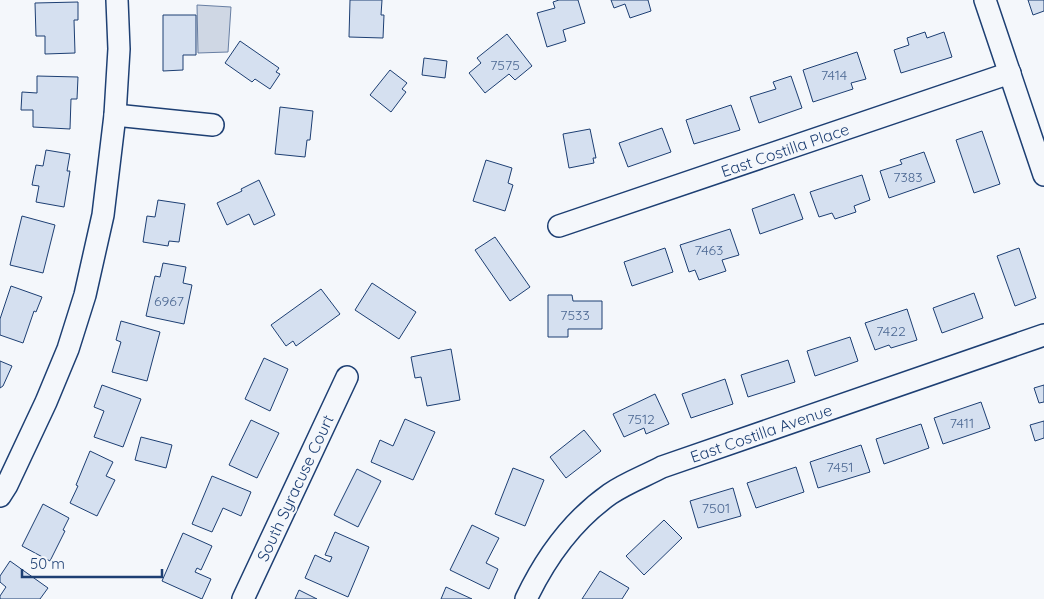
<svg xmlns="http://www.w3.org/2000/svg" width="1044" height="599" font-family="Quicksand,sans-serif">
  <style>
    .water { fill: #cfd7e4; stroke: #687fa3 }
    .building { fill: #d5e0f0; stroke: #1d3f73 }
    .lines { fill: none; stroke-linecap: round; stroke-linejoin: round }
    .minor-casing { stroke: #1d3f73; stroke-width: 24 }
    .minor { stroke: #f4f7fb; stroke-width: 21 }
    .labels { text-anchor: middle; stroke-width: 4; stroke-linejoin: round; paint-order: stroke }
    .number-label { font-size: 14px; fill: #4b6792 }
    .street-label { font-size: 16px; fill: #1d3f73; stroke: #f4f7fb }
  </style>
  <rect width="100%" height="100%" fill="#f4f7fb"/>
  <!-- water -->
  <path class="water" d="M197,5L231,7L228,52L198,53Z"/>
  <!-- building -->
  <g class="building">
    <path d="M350,0H382L381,15H384L383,38L349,37Z"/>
    <path d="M559,0H578L585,23L563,30L566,41L547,47L537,13L555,8L553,2Z"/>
    <path d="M611,0H648L651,11L630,18L625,4L614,8Z"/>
    <path d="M1028,0H1044V11L1033,15Z"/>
    <path d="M78,2V20H74L75,53L45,54V36H36L35,3Z"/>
    <path d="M163,15H196V55H183V70L163,71Z"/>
    <path d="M925,32L927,38L944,32L952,57L901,73L894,50L909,45L907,38Z"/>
    <path d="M507,34L532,66L515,80L509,74L485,93L469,73L481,63L477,58Z"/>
    <path d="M240,41L279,68L276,72L280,74L270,89L255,79L252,82L225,63Z"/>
    <path d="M857,52L866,79L851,83L853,89L813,102L803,70Z"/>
    <path d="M424,58L447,61L445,78L422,75Z"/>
    <path d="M390,70L407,83L402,89L406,92L391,112L370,95Z"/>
    <path d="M37,76L78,77L77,99H71L70,129L33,127V110H21L22,92L37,93Z"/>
    <path d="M791,76L802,108L759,123L750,97L776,89L773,82Z"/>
    <path d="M731,105L740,130L694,144L686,120Z"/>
    <path d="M280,107L313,111L310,140H307L305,157L275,154Z"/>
    <path d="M662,128L671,152L628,167L619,143Z"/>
    <path d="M590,129L596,158H593L594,163L569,168L563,134Z"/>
    <path d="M982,131L1000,184L974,193L956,140Z"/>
    <path d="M46,150L70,154L67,171H70L64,207L36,202L39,186L32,185L36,165L43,166Z"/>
    <path d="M924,152L935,182L889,198L880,171L902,164L900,160Z"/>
    <path d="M486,160L512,168L508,183L513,185L505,211L473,201Z"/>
    <path d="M862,175L870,200L854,206L856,212L835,219L832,213L819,217L810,192Z"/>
    <path d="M259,180L275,215L254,225L249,214L227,225L217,203L242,191L241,189Z"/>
    <path d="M794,194L803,219L760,234L752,209Z"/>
    <path d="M158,200L185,204L179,242L169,241L168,246L143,242L147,216L155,217Z"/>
    <path d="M22,216L55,225L43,273L10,265Z"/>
    <path d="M730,229L739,255L722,260L726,271L699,280L695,270L689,272L680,245Z"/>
    <path d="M495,237L530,287L510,301L475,250Z"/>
    <path d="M665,248L673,272L632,286L624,262Z"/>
    <path d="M1019,248L1036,298L1015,306L997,256Z"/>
    <path d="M163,263L186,267L183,283L192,285L184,324L146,316L155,276L160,277Z"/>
    <path d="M372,283L416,312L399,339L355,310Z"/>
    <path d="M11,286L42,297L36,312L34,311L23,343L0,335V319Z"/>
    <path d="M321,289L340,314L296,346L293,341L286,346L271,325Z"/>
    <path d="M974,293L983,318L942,333L933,308Z"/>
    <path d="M548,295H572L573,301H602V329H568V337H548Z"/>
    <path d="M907,309L917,340L891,348L889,345L875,350L865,323Z"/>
    <path d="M121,321L160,332L147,381L112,372L121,342L116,340Z"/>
    <path d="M850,337L858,361L815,376L807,351Z"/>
    <path d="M451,349L460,400L427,406L421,377L415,378L411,357Z"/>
    <path d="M264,358L288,369L270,411L245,399Z"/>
    <path d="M788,360L795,382L748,397L741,375Z"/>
    <path d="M0,361L12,366L3,386L0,388Z"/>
    <path d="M725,379L733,404L691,418L682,394Z"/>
    <path d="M102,385L141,399L123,447L94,437L104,411L94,407Z"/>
    <path d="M1044,385V402L1039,403L1034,388Z"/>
    <path d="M655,394L669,424L646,434L644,428L624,437L613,414Z"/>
    <path d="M981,402L990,428L943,444L934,418Z"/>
    <path d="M405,419L435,432L413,480L371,462L380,440L393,446Z"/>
    <path d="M251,420L279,433L257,478L229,465Z"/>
    <path d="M1044,421V438L1035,441L1030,425Z"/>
    <path d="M921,424L929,448L884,464L876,439Z"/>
    <path d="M584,430L601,451L566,478L550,457Z"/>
    <path d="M141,437L172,445L166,468L135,460Z"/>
    <path d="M861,445L870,472L818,488L810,462Z"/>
    <path d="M90,451L113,462L106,476L115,480L97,516L70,503L78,486L76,485Z"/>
    <path d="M796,467L804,492L756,508L747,483Z"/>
    <path d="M513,468L544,480L525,526L495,514Z"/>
    <path d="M357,469L381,481L358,527L334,515Z"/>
    <path d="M212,476L251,492L241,516L223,508L212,532L192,524Z"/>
    <path d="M733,488L741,516L698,528L690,501Z"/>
    <path d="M43,504L69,518L63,530L65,531L50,561L22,546Z"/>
    <path d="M664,520L682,538L644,575L626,556Z"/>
    <path d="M472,525L499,538L486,563L498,569L489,589L450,570Z"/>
    <path d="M335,532L369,547L348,597L305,578L315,555L330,562L332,557L325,555Z"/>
    <path d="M183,533L212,546L201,570L197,568L195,572L211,579L202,599L162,581Z"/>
    <path d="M10,561L48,588L40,599H0V596L6,587L0,582V576Z"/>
    <path d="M600,571L629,588L622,599H582Z"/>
    <path d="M446,587L472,599H441Z"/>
    <path d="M299,590L317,599H295Z"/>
  </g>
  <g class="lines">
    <!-- minor casing -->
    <g class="minor-casing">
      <g id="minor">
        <path d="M985,0L1044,175"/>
        <path d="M115,115L213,125"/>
        <path d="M559,226L1010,73"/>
        <path d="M0,496L7,485L46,402L68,349L85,295L103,215L115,115L119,49L117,0"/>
        <path d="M243,599L347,377"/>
        <path d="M526,599C545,559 573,520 610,494C626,483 645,476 662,467L1044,335"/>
      </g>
    </g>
    <!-- minor -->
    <use href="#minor" class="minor"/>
  </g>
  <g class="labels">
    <!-- number labels -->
    <g class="number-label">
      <text x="505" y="70">7575</text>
      <text x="834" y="80">7414</text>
      <text x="908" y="182">7383</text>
      <text x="709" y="255">7463</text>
      <text x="169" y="306">6967</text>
      <text x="575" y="320">7533</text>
      <text x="891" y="336">7422</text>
      <text x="641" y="424">7512</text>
      <text x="962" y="428">7411</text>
      <text x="840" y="472">7451</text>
      <text x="716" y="513">7501</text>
    </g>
    <!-- street labels -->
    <g class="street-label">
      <text transform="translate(785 150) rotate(-19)" y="6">East Costilla Place</text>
      <text transform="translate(761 433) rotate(-19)" y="6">East Costilla Avenue</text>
      <text transform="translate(295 488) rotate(-65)" y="6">South Syracuse Court</text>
    </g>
  </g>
  <!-- scale -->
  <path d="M22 569v8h140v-8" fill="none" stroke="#1d3f73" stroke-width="2.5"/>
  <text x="30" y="569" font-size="15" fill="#1d3f73" stroke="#f4f7fb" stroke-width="4" paint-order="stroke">50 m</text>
</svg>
